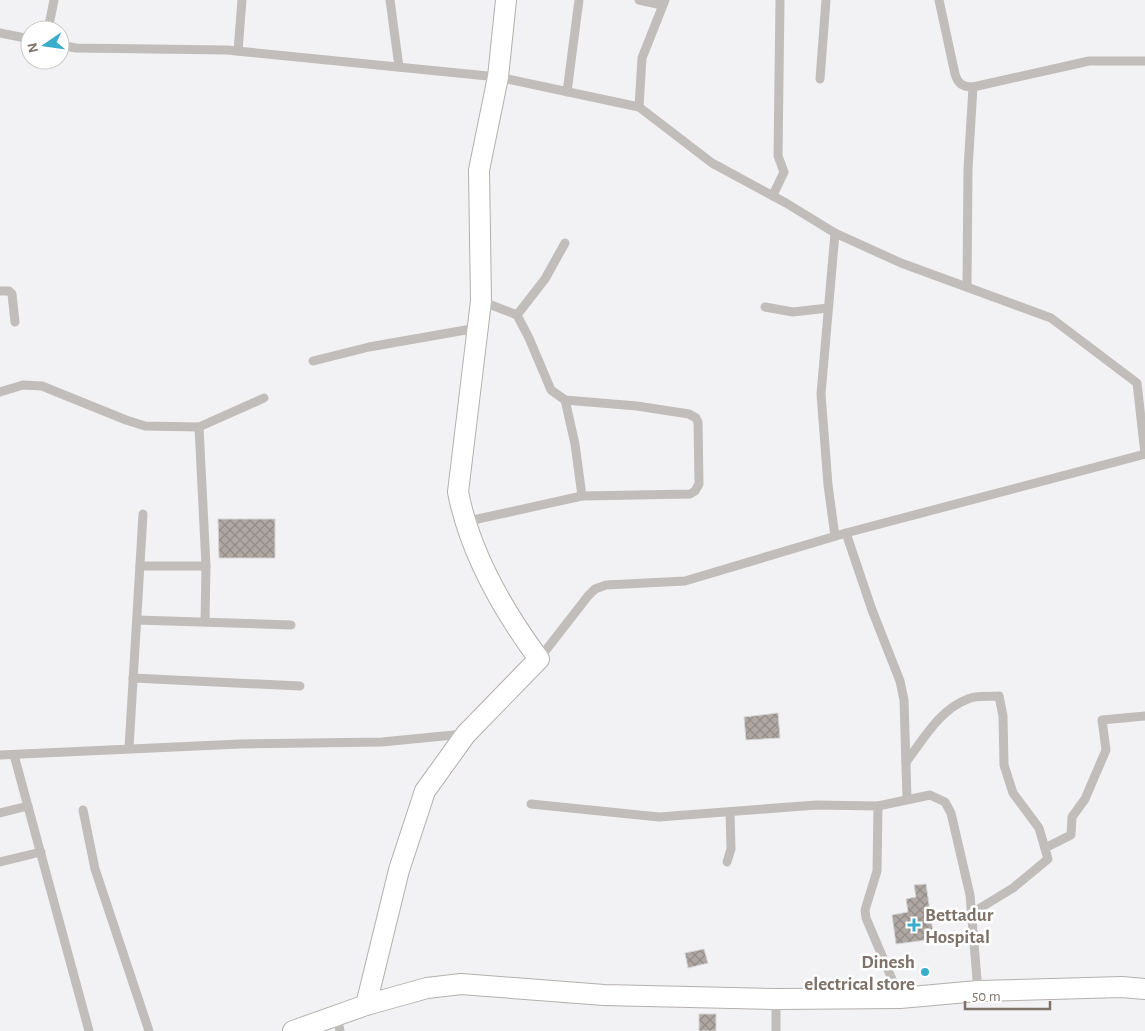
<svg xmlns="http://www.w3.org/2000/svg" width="1145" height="1031" font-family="'Alegreya Sans',sans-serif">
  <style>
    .building { fill: url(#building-cross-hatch); stroke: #d5d5d6 }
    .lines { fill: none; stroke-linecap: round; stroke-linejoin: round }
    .major-casing { stroke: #b4afac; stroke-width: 22 }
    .minor { stroke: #c1bdba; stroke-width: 9 }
    .major { stroke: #fff; stroke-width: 20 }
    .poi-dot { fill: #3badcc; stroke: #fff; stroke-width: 2 }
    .labels { text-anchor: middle; stroke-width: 5; stroke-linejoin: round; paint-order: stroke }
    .poi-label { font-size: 19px; font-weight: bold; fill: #7f7268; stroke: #fff; text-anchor: start }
  </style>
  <defs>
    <pattern id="building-cross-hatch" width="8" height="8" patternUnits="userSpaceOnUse" patternTransform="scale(1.25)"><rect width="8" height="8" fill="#aea7a2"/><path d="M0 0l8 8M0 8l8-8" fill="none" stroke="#938c88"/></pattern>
  </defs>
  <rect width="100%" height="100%" fill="#f2f2f5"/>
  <!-- building -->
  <g class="building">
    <path d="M218,519H275V558H219Z"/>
    <path d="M778,713L780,738L746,740L744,717Z"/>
    <path d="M926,884L934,939L896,944L892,915L908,912L906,899L916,897L914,885Z"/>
    <path d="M704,949L708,963L688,968L685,953Z"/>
    <rect x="699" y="1014" width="17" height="17"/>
  </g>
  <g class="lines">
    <!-- major casing -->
    <g class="major-casing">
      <g id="major">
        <path d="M366,1005L399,870L425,791L466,734L539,659C502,609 470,553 458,492L481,301L479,170L498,77L506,0"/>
        <path d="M293,1031L366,1005L427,988L461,984L604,995L776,999L900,998L978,991L1122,987L1145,989"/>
      </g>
    </g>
    <!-- minor -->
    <g class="minor">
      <path d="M390,0L399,67"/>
      <path d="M639,0L662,5"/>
      <path d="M665,0L642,58L639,107L712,163L786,203L835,233L901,263L1051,318L1137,383L1145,454"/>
      <path d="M939,0L955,74C958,84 963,87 973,87L1089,61H1145"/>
      <path d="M48,30L54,0"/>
      <path d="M0,33L30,39"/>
      <path d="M60,45L76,48L227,50L498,77L639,107"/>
      <path d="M238,51L242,0"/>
      <path d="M820,79L826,0"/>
      <path d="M567,92L579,0"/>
      <path d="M773,195L784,172L778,156L780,0"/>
      <path d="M835,233L821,394L828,485L835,536"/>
      <path d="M967,287L968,169L973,87"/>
      <path d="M0,291H9L12,294L15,322"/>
      <path d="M765,307L793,312L828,308"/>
      <path d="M517,315L545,279L565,243"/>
      <path d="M313,361L369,347L477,328"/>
      <path d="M0,392L23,385L42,386L126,420L145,426L199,427L264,398"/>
      <path d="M565,400L637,406L689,414L696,418L698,422L699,484L695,491L690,494L582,496"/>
      <path d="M199,427L206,566L205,622"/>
      <path d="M464,522L582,496L575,444L565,400L551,390L529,338L517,315L481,301"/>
      <path d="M846,533L872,610L900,681L904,700L907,799"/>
      <path d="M140,566H206"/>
      <path d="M137,620L291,625"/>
      <path d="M539,659L588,596L595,589L606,585L685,581L846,533L1145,454"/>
      <path d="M133,678L300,686"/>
      <path d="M129,748L143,514"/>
      <path d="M0,755L240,744L382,742L464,734"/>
      <path d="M14,755L89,1031"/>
      <path d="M906,762C923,740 940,709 968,699C976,695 989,697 999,696L1003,716L1004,765L1013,793L1039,828L1048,859L1013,888L972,913"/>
      <path d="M531,804L659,817L816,805L878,806L877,871L865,910L866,918L900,998"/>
      <path d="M878,806L930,795L945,802L951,813L970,895L978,991"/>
      <path d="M83,810L95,869L149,1031"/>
      <path d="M0,813L28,806"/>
      <path d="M1045,848L1071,835L1072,817L1085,799L1106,750L1102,720L1145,716"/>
      <path d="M0,862L41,852"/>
      <path d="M727,862L731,849L730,812"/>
      <path d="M337,1016L340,1031"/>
      <path d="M776,1031V999"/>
    </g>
    <!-- major -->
    <use href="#major" class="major"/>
  </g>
  <!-- markers -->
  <g class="poi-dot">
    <path d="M911.5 917.5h5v5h5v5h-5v5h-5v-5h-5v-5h5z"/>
    <circle cx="925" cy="972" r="5"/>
  </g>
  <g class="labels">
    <!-- poi labels -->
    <g class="poi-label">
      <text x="925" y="921">Bettadur<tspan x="925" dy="22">Hospital</tspan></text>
      <text x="915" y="968" text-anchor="end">Dinesh<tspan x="915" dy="22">electrical store</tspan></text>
    </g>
  </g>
  <!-- north arrow -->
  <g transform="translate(45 45) rotate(257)"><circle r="24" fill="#ffffff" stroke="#ccc7c3"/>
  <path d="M0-4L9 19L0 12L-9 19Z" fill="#3badcc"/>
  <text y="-8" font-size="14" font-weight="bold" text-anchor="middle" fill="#7f7268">N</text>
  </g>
  <!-- scale -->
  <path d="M965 1001v8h85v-8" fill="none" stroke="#7f7268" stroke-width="2.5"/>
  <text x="972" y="1001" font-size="15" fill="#7f7268" stroke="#ffffff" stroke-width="4" paint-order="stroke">50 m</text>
</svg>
